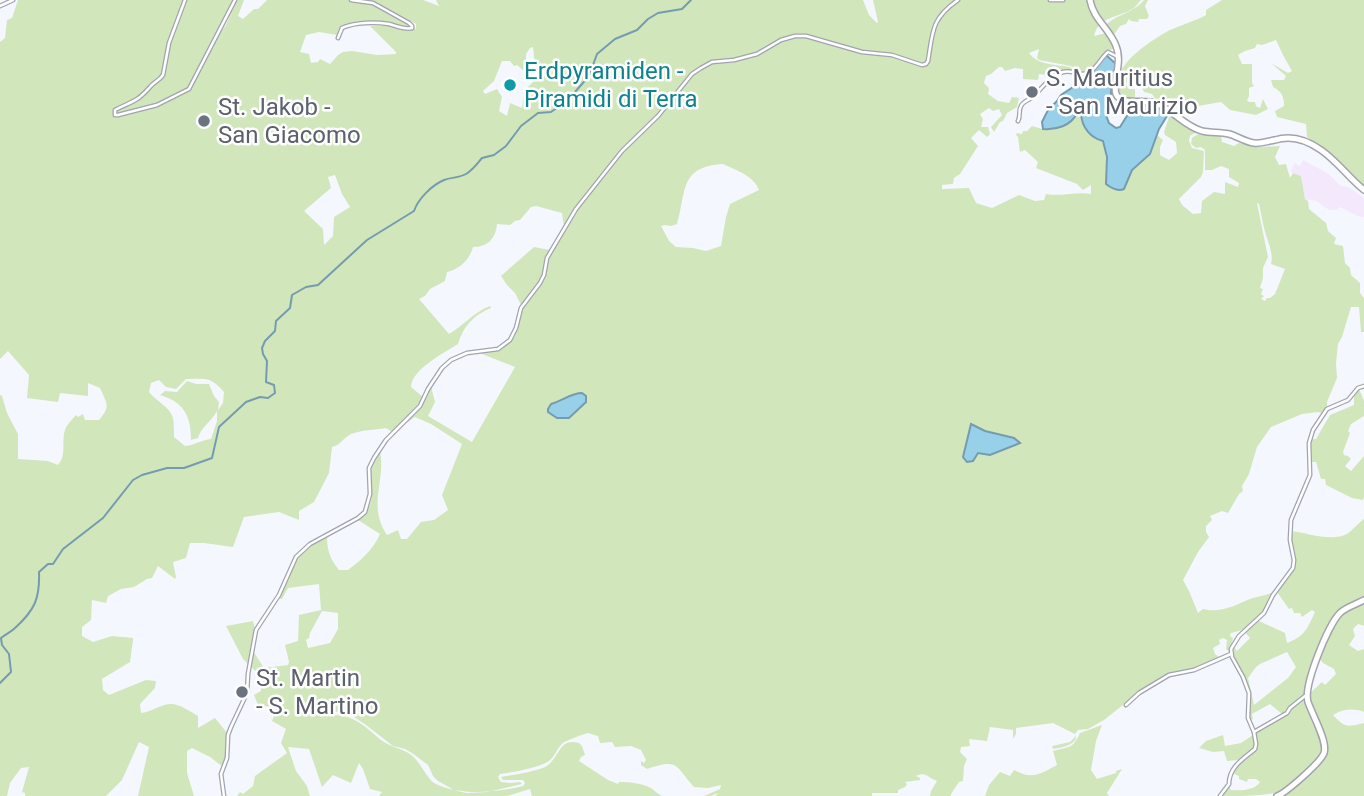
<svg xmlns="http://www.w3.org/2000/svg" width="1364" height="796" font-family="Roboto,sans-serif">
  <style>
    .industrial { fill: #f4e8fc }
    .green { fill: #d2e6bc; fill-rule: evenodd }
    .water { fill: #99d0e9; stroke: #759cae; stroke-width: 2 }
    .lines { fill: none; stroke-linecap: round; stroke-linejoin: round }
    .stream { stroke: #759cae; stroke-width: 2 }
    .minor-casing { stroke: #a1a4af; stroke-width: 5 }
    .secondary-casing { stroke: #a1a4af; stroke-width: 8 }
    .minor { stroke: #fff; stroke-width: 2.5 }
    .secondary { stroke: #fff; stroke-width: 5 }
    .culture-dot { fill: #0f9aa8; stroke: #fff; stroke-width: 2.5 }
    .worship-dot { fill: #6b7280; stroke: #fff; stroke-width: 2.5 }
    .labels { text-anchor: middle; stroke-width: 5; stroke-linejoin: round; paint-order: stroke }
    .culture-label { font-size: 24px; fill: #0d838f; stroke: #fff; text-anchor: start }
    .worship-label { font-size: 24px; fill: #5b616d; stroke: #fff; text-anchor: start }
  </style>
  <rect width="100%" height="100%" fill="#f5f7fe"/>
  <!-- industrial -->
  <path class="industrial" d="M1303,160L1329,174L1341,186L1348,187L1364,198V217L1358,216L1340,207L1336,210H1330L1324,207L1317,201L1305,199L1301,176L1291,172L1294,163L1300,166Z"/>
  <!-- green -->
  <g class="green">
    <path d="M18,0H233C226,17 215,32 207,49C201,63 196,76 187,89L189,91L198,75L211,47L226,25L237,0H244L238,16L243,19L254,9H258L267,0H348L372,5L410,25L408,28C393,23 356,17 343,26C339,28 338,32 337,35L319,32L306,35L300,52L309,54L311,63L318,62L320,59L330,64L338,55L343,52L352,51L377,55L396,54V52L370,26H390L410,31L416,29V24L373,1L355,0H423L439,6L436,0H863L869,15L877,23L878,22L873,0H957C929,24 933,27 927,61L922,64L892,55L862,51L806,36H795L806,37L862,52L892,56L922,66L926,64C932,38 934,14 961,0H1141C1139,2 1135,8 1132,9C1118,18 1099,16 1094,36L1106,33L1115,48L1105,52L1092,69L1085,74L1076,72L1071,66L1039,60L1037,58L1039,49L1029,53C1039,66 1055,64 1070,67L1074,72H1061L1049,78L1047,75L1039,74L1038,80L1023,79V69L1015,68L1005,71L1002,67H999L991,74L986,76L984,83L989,88L988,94L998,101L1009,103L1012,97L1019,98L1017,107L1007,113L1003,121L1000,122L994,132L991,127L1002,115L999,109L993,111L989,108L980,114L983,119L981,127H988L990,134L987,137L979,130L971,138L978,146L960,174L954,178L953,184L942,185V189L969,188L976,203L992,208L1019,195L1035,201L1044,200L1046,194C1062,197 1076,191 1091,194V185L1083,190L1077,184L1036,168L1038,162L1025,150L1020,152L1018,137L1016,135L1017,133L1022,134L1023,131H1027L1032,126L1046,130L1077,112L1081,114C1082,128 1091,138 1103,141C1108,157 1104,172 1110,187L1115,190L1124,189L1132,170L1150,153L1157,135L1163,140L1160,147V155L1169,160L1177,153L1176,142L1165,135L1164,132L1169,117L1168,112L1198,131L1190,136L1189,141L1192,148L1204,151L1203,172L1201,177L1179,199L1182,205L1193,214L1201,213L1202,201L1214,192L1225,194V182L1238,187L1239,183L1229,177V169L1221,166L1212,170H1205V150L1201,147L1196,148L1191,144L1192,138C1201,130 1210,133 1221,135L1222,142L1234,146L1239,143L1255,147L1280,146L1275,157L1279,165L1286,164L1290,178L1293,173L1301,176L1305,199L1308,201L1309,209L1326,223L1328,231L1336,238L1334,244L1343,246L1345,263L1350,268L1351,275L1360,283V293L1364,298V332H1361L1359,307H1351L1342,337L1338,344L1336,363L1337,378L1327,402V408L1321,413L1318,412L1302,414L1271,427L1257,447L1249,474L1242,486L1243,491L1239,494L1228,513L1222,511L1210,516L1212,520L1206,526V532L1209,537L1198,552L1183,580L1189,591L1198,613L1203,609C1221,613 1234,606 1250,599C1258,596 1266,596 1273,592C1266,601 1265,612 1257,620L1285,633L1287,643C1305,636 1307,629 1315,612L1312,610L1302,617L1300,613H1294L1292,608L1289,609L1277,592C1283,583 1295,571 1296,561C1296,551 1291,541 1291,531C1308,533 1331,542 1347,534C1353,530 1358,523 1364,519V597L1347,604L1337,611L1316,652L1304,694L1282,714L1270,704L1252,714L1253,719L1250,720C1248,703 1251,691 1243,674C1238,664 1232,658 1234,647L1237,651L1250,638L1243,630L1231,633L1230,636L1233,638L1230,652L1226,649L1227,640L1223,638L1219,640L1220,644L1213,648L1215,654L1219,657L1193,669L1169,674L1138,693L1104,720L1088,729L1078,730L1075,734L1076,739C1071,746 1061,748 1053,749L1052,746L1070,742L1075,737V734L1053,723L1016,728V734L1013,739V730L990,727L987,741L969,739L970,746L961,747L960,752L967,759L964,766L963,781L959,782L951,794V796H930L931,791L937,781C928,778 926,771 916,776L920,778V780L905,782L907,784L905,787L898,790V793H872V796H715L718,793L711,796H704L720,789L721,785L708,788L694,787C675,766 679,758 647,769L641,765V761L644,763L646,760L641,750L631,746L615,747L612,742L600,743L598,736L588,733C584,734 565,741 563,743C557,748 555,756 549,761C539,768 513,772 500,774L498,777L501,782L511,783L520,782L522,784L488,792L466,793L454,790L438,781L433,776L428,765L412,753L405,749L393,746L366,725L351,715L333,711L335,715C354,715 367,728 381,740C390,747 401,748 410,754C421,762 425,776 434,783C459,796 495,793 523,786L525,783L523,780H503L501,777C513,775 534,772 545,767C560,759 558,737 579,743L582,746L585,755L581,757L579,761L608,780L618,784L619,782C629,782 642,783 651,788C655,791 658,794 662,796H532L530,789L507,796H379L382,792L370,789L363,769L359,763L351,783L333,775L322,787L309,749L288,747L296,771L307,786L310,796H237L240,792L243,794L253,786L255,776L287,753L281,743L286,729L272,721L277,708L258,705L254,695L261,691V682L264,681L259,672L255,671L250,665L253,651L264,668L288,665L289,662L285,645L298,641L299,615L321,610L319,584L288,588L282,599H278L297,558L310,545L325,536L327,537C327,550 330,559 339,570H348C361,560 373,550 380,534L358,520C368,513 373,502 372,489C371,484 369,478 370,472C371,465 376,457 380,451C386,482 367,505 387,535L398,530L401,539H407L421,522L434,520L448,510L442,495L462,444L431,424L415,417L397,430L408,417L422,406L431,386L435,402L428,416L472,442L515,367L477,352L497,351L503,347L513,338L522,310L537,290L544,276L547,258L564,227L562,213L536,206L531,207L520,220L515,221L510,225L497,224C496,239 487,247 473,247C470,259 460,269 447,272L445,281L430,289L425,296L419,299L449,334C464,325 474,312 490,306L491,308C474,315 463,326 458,344C444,353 412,369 411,387L423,397C415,410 402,420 392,432L386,428C375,430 361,430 351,434C343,438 341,445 332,447L329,473L314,502L299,511V520L279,512L244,517L233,547L204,543H190L186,558L173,562L176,577L175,579L158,566L152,578L147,579L134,587L121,589L108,596L106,603L92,600L91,620L82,627V636L93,642L112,636L133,638V640L130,662L102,679L103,690L109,695L146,680L156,681L155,688L140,704L141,713C150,712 155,708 164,705C177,701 187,710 198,716V728L215,718L228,734L226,759L223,767L210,757L192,748L187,751V773L194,796H138L149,747L139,742L122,780L106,796H25V793L22,792L29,767L21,768L10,783L7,796H0V395L2,396L7,413L18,434V459L48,461L58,465C67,455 61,442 65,430C67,424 72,420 76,415L78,417L83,414L85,420H99C111,406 107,404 100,388L88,383V396L60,393L58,402L27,398L29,375L8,351L0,359V42L5,38L7,20L12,18ZM533,47L535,64L544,71L524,91L522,108L510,103L507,116L499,111L502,97L497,89L485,94L483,91L494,81L502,61H510L514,66L517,65L526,73V54L530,48ZM723,164C736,170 754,176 759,190L730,204L726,217L721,246L706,251L693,248L676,247L669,241L661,226L665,225L671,226L677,224C687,190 679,167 723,164ZM335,175L342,194L350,207L334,217L333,236L324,245L323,229L304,211L331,188L328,177ZM1257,203L1259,204C1261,212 1262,220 1264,228C1267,241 1274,252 1271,264L1285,269L1275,294L1270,298H1267L1265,301L1261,299L1264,296L1261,294L1263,289L1260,288L1263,278V268L1268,257ZM186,379C206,379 210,376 224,392L223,403L218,410L219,402L214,396L209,384H196L187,381L177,392L165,391L160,395C184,402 191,416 191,440L198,438C201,427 212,421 217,411V421L211,439C201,440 195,445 185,446L174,437C174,431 174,424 173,418C170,407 156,401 149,392L151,383L159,380L166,387L176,389ZM971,424L985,431L1014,438L1012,447L990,455L978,453L976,455L964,452ZM322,611L338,613V629L330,643L308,648L306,640L309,638L310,633ZM1287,652L1296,667L1288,678L1254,705L1248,678L1256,667L1260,664Z"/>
    <path d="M1144,0H1148L1145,6L1149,16L1147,19H1139L1138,22L1131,21L1129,19L1126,24L1120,26L1113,36L1105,26C1116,14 1134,13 1144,0Z"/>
    <path d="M1222,0H1364V187L1339,162L1307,137L1306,124L1277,117L1275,111L1284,106C1284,96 1282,92 1273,87L1271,80H1284L1286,76L1271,63L1288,73L1292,71L1284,57L1276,40L1262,45L1257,44L1255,48L1245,51L1238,55L1242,64H1252V83L1254,86L1249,88V96L1247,100L1249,102H1255L1256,106L1260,108L1263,99L1268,109L1256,115L1230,110L1221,102L1198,106L1196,101L1181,100L1177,102L1178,107L1172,110L1157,101L1152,94L1144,92L1140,83L1130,73L1126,84L1129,89H1135V99C1125,98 1117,96 1117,84C1117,62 1153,39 1170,30C1181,25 1195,21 1206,15V10Z"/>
    <path d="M534,247L550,250C544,260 546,267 542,277C538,287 529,298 521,305L515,293L507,285L501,276Z"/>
    <path d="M1359,389L1364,401V416L1351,424L1348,431L1350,433L1343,452L1344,455L1348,456L1351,459L1345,466L1351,471L1364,456V497L1363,500L1352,498L1326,485L1325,479H1321L1316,462H1311V439H1316L1330,415L1354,405V397Z"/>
    <path d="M1364,602V626L1358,624L1353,629L1355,636L1349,645L1358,651L1364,649V712C1354,708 1343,709 1333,715C1345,728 1347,727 1364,723V796H1282L1326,754L1312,709L1309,694L1322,682L1325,685L1336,674L1334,669L1323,663L1319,658C1324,646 1333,620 1344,613C1350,608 1357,605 1364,602Z"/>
    <path d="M253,621L255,629L248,664L243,659L226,626Z"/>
    <path d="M1303,699H1305C1310,713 1326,742 1321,756L1284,791C1265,796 1241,796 1221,796L1229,787L1231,790C1242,791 1255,790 1260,782L1256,779H1248L1247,782L1239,779V776L1234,774L1235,770L1234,769L1256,750L1258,745L1255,732L1288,713L1291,707Z"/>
    <path d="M1102,725L1096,741L1091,770L1097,779L1116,773V771L1122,769L1107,793L1109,796H985L989,785L1000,772L1010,776L1014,770C1032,780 1040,774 1057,765L1053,751C1070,746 1072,750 1080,733Z"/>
    <path d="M1223,735L1225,746L1241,743L1253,735L1255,745L1254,748L1239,760L1227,761L1224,751L1213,752L1199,748L1206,741Z"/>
  </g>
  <!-- water -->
  <g class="water">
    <path d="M1106,55L1116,64L1112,81L1110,104L1106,115L1109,123L1116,128L1120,127L1130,111L1138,104L1155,105L1167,113V116L1159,129L1150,154L1132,170L1124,189C1117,192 1111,188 1106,184L1107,157L1103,141C1091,138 1082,128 1081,114L1077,113C1071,126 1056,130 1043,129L1042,122L1048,110L1057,101L1061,95L1073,87L1077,77L1090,73Z"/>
    <path d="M582,393L586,396V402L569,418H557L548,412V409L551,404C562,401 571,393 582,393Z"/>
    <path d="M971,424L985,431L1014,438L1020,443L990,455L978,453L973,461L967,462L963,457Z"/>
  </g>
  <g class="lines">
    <!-- stream -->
    <path class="stream" d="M0,683L11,672L9,654L2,645L1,638C6,634 11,632 15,628C35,610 40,598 39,572L48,564H53L63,549L103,518L133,480L142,475L167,468H184L212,458L219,427L246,402L260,397L268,398L275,393L274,385L266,382L267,361L263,354L262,348L265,341L275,331L276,321L290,308L292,295L306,287L318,285L367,240L414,211C418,199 432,185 444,180C452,177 459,178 466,174C473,170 477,164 482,158L494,155L506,146L521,126L538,113L551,112L568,100L589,76L597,54L615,39L637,30L648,19L658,13L682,9L691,0"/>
    <!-- minor casing -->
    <g class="minor-casing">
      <g id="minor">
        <path d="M185,0L169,43L163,75C159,81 154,82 150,87C136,103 132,101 115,110V115H118L157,105L189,89L235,0"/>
        <path d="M351,0L373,3L409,23L412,26V28"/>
        <path d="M1050,0H1063"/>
        <path d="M0,6L13,0"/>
        <path d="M338,38L342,28C355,22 375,22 389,24C397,26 404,30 412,28"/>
        <path d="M1018,121C1021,116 1018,111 1021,106C1023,101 1030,100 1034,96C1043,87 1050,76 1063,72C1073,69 1080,78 1090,72C1097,67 1102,57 1108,52L1118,57"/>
        <path d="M1126,705L1139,693L1169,675L1194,670L1231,654"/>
        <path d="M1254,732L1287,713L1290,708L1305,696"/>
        <path d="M224,796L221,774L227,758L228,735L231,727L247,693L248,674L256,630L279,595L296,557L310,544L358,518L365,512L370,494L369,468L374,458L386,440L420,406L428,389L442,368L451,360L467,353L498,349L510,340L516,328L521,308L540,283L544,275L547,258L576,209L622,151L658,116L692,74L701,68L712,62L734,60L757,54L781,40L795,36H806L862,52L892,55L922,65L926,64L928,61C933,31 931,19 958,0"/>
        <path d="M1220,796L1229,784C1229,767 1243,759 1255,749L1256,744L1254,732L1248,718L1249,693L1243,677L1232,657L1231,649L1239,636L1264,613L1273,595L1293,568L1294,560L1290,540L1291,520L1310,475L1309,443L1313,430L1327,409L1348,400L1358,388L1364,386"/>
      </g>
    </g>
    <!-- secondary casing -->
    <g class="secondary-casing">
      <g id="secondary">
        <path d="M1090,0C1093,19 1110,29 1116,46C1123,62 1112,84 1116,94C1121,106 1145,99 1156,103C1173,110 1184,126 1202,131C1211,133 1220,132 1229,134C1237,136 1245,142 1254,143C1261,144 1268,141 1275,140C1291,135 1307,140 1321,150C1337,161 1349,178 1364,190"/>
        <path d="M1277,796C1286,793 1321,762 1324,753C1328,742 1312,714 1308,702C1303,686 1328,625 1340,613C1346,607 1357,604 1364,600"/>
      </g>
    </g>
    <!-- minor -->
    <use href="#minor" class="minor"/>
    <!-- secondary -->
    <use href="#secondary" class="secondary"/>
  </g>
  <!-- markers -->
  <circle class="culture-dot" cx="510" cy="85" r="7"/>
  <g class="worship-dot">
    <circle cx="1032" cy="92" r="7"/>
    <circle cx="204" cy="121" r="7"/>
    <circle cx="242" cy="692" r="7"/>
  </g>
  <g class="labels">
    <!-- culture labels -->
    <g class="culture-label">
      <text x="524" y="79">Erdpyramiden -<tspan x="524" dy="28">Piramidi di Terra</tspan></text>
    </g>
    <!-- worship labels -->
    <g class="worship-label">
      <text x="1046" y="86">S. Mauritius<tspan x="1046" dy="28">- San Maurizio</tspan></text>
      <text x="218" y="115">St. Jakob -<tspan x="218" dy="28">San Giacomo</tspan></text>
      <text x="256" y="686">St. Martin<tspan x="256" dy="28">- S. Martino</tspan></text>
    </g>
  </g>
</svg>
